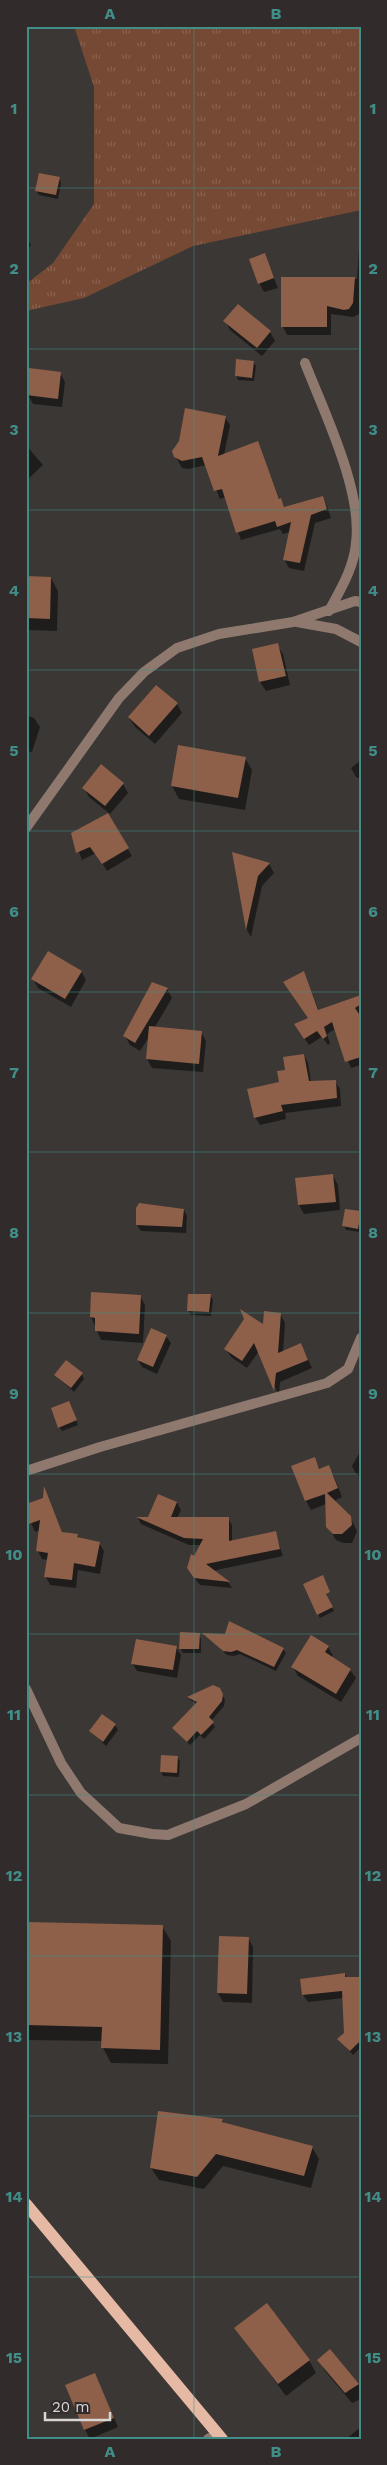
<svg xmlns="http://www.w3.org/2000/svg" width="387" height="2465" font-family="'Work Sans',sans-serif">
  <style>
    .park { fill: url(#park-tufts) }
    .shadow { fill: #0007 }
    .building { fill: #8e5f49 }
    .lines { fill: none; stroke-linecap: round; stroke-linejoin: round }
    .service { stroke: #8f796f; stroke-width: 10 }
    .minor { stroke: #8f796f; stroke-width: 10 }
    .primary { stroke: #e6b9a4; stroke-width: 12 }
    .grid { fill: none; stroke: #418e88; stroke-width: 1; stroke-opacity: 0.55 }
    .neatline { fill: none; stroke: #418e88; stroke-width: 2 }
    .grid-label { font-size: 16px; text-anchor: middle; font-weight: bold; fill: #418e88 }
  </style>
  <defs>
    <pattern id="park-tufts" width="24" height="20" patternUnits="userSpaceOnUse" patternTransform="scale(1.25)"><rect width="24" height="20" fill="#764934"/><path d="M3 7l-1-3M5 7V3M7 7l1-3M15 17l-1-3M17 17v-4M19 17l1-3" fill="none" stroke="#896250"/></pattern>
  </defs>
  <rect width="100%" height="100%" fill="#3b3735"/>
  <!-- park -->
  <path class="park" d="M74,26H361V210L193,246L84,298L26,311V284L53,263L94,204V87Z"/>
  <!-- shadow -->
  <g class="shadow">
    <path d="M59,178L61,183L58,199L39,195L36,191Z"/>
    <path d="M26,236L31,245L26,252Z"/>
    <path d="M359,250L361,251V313L353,317L331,314V335H287L283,327L282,279H357Z"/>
    <path d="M264,255L278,288L264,292L259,283Z"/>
    <path d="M225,321L270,332L275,341L262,356L230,330Z"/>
    <path d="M253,362L256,366L254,381L238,380L236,375Z"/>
    <path d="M60,373L65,382L62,407L33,404L28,395Z"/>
    <path d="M225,417L230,425L224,455L257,442L280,500L285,508L322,497L327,506L331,518L315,523L304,571L289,568L284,559L290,532L283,534L280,529L241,540L226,497L220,499L206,465L188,469L182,468L174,454V448L180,442Z"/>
    <path d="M26,445L43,465L26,481Z"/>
    <path d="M26,578H51L58,591L57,631L26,630Z"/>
    <path d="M277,645L283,654L290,685L266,691L260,682L253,650Z"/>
    <path d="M177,704L182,713L155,744L135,727L129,718Z"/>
    <path d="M26,715L34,718L40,727L32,752L26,751Z"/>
    <path d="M245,758L252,770L245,810L179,799L172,786Z"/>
    <path d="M361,760V779L356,777L351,768Z"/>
    <path d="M123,784L128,793L110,814L89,797L84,788Z"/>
    <path d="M107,814L132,856L107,871L96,853L82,860L72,833Z"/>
    <path d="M233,854L269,864L274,873L262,886L251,937L247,930Z"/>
    <path d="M81,971L86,980L71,1007L38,988L33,979Z"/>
    <path d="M304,972L319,1011L361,996V1065L351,1068L335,1029L327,1034L330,1043L328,1045L322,1037L309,1045L299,1031L309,1018Z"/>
    <path d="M152,984L167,989L172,998L155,1027L201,1032L206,1041L203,1072L152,1068L147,1059L149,1037L140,1051L130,1045L125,1036Z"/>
    <path d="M304,1055L308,1063L311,1082L335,1081L340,1089L341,1106L285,1113L286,1119L260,1125L255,1117L287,1071Z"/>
    <path d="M333,1176L338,1185L340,1210L304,1214L299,1205L296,1180Z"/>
    <path d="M184,1210L187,1216L186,1233L141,1231L137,1225Z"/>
    <path d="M360,1212V1232L346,1230L344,1226Z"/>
    <path d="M92,1294L140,1296L145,1305L143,1343L101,1340L91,1317Z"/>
    <path d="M210,1295L213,1300L211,1316L191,1315L188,1311Z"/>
    <path d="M281,1315L285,1323L283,1352L301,1344L312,1368L280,1382L279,1396L259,1351L247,1368L231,1357L226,1349Z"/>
    <path d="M166,1336L171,1343L157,1374L142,1367L138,1360Z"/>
    <path d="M82,1374L84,1379L74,1392L55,1375Z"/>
    <path d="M71,1407L78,1425L62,1431L59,1427Z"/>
    <path d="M361,1450V1477L356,1474L352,1466Z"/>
    <path d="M314,1458L320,1470L328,1467L334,1476L342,1497L334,1501L348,1513L357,1531L352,1543H343L336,1540L326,1523V1504L311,1510L306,1501L293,1467Z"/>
    <path d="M45,1490L63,1534L77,1536L79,1539L99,1543L104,1551L100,1574L78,1570L76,1588L50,1585L46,1577L48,1560L42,1559L38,1551L40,1530L35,1532L26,1512L44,1499Z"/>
    <path d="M158,1495L177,1503L181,1510L177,1518H228L232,1525V1541L275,1532L283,1556L212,1571L229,1583L232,1588L200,1585L193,1576L195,1558L201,1545H189L141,1524L138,1518H149Z"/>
    <path d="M319,1581L334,1611L320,1618L318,1614Z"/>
    <path d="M199,1634L201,1639V1653H183L180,1648Z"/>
    <path d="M205,1634L283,1649L286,1653L276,1671L240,1654L234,1656L227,1655Z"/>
    <path d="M176,1647L181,1655L177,1678L137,1671L132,1663Z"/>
    <path d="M328,1647L333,1656L332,1658L350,1670L356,1678L341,1702L298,1676L293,1667Z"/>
    <path d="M213,1687L219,1689L225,1700L224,1706L211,1721L215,1727L204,1739L200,1735L190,1745L173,1728L196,1704L188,1698Z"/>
    <path d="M115,1725L118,1730L106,1746L90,1731Z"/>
    <path d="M177,1757L180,1761L179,1777L163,1776L161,1771Z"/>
    <path d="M26,1923L162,1926L171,1941L168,2064L111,2063L103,2048V2041L26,2040Z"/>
    <path d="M220,1937L248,1938L253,1947L252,2003L223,2002L218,1993Z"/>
    <path d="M345,1974L347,1979L344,1998L308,2002L303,1995L302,1980Z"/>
    <path d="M361,2037V2047L353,2055L339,2039Z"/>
    <path d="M222,2120L225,2124L312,2147L319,2159L311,2188L223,2166L204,2189L159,2180L151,2168Z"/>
    <path d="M236,2328L309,2360L316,2373L286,2396Z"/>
    <path d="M330,2351L359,2385L361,2384V2399L352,2403L325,2371L319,2360Z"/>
    <path d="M95,2374L118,2427L90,2439L85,2430Z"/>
    <path d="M361,2427V2439H346Z"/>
  </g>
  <!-- building -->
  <g class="building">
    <path d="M39,173L60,177L56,195L35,191Z"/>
    <path d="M265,253L274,278L258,284L249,259Z"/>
    <path d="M281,277H355L353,303L349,309L344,310L327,306V327H281Z"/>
    <path d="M238,304L271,331L257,348L223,321Z"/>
    <path d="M236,359L254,361L252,378L235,376Z"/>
    <path d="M29,368L61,372L58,399L26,395Z"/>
    <path d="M185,408L226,416L218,456L258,441L279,499L281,498L284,507L323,496L327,509L311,515L300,563L283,560L291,522L277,527L275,521L236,533L222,489L214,491L202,457L182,461L174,457L172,451L179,441Z"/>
    <path d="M26,576L51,577L50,619L26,618Z"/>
    <path d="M278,643L286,676L259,682L252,649Z"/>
    <path d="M156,685L178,703L149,736L128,717Z"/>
    <path d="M178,745L246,757L238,798L171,786Z"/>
    <path d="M101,764L124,783L105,806L82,788Z"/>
    <path d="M108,813L129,848L102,864L90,847L76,853L71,833Z"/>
    <path d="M232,852L270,863L258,876L246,930Z"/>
    <path d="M48,951L82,971L65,999L31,979Z"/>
    <path d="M304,971L318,1010L361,995V1004L355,1008L361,1017V1057L345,1062L332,1022L324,1027L327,1036L323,1039L317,1031L304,1039L294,1024L308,1018L283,982Z"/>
    <path d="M152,982L168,988L135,1043L123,1036Z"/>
    <path d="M149,1026L202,1031L199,1064L146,1059Z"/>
    <path d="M304,1054L309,1081L336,1080L337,1098L281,1105L283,1111L254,1118L247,1089L279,1082L277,1071L285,1070L283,1057Z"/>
    <path d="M333,1174L336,1202L298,1205L295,1178Z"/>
    <path d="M139,1203L184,1209L182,1227L136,1225V1208Z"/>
    <path d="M345,1209L361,1211L358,1229L342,1226Z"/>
    <path d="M91,1292L141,1295L139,1334L95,1331V1318L90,1317Z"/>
    <path d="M188,1294H211L209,1312L187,1311Z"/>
    <path d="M240,1309L263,1324L264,1311L281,1313L278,1353L301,1343L308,1360L276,1373L274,1391L254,1343L242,1361L224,1349L244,1319Z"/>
    <path d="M151,1328L167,1335L153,1367L137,1360Z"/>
    <path d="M66,1360L83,1373L71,1388L54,1375Z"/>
    <path d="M69,1401L77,1420L58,1428L51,1408Z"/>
    <path d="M315,1457L319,1469L329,1465L338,1488L327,1493L351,1516L352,1525L342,1534H333L326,1527L325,1494L305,1501L291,1466Z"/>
    <path d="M44,1486L62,1532L78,1534L77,1537L100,1542L95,1567L74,1563L72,1580L44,1577L48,1553L36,1551L40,1520L26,1525V1504L43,1498Z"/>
    <path d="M158,1494L177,1502L171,1517H229V1541L276,1531L280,1549L206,1564L230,1582L194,1578L187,1568L191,1554L194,1556L203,1539L184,1538L136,1517H148Z"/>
    <path d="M323,1575L330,1592L326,1594L333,1607L317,1615L303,1584Z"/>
    <path d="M229,1621L284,1648L274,1667L237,1650L231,1652L223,1651L202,1633L225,1634Z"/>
    <path d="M180,1632L200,1633L199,1649H179Z"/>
    <path d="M311,1635L329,1646L325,1652L351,1669L336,1694L291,1667Z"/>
    <path d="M136,1639L177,1646L173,1670L131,1664Z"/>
    <path d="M213,1685L220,1688L223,1694L222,1701L209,1717L214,1722L201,1735L197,1731L187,1742L172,1728L197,1702L187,1697Z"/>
    <path d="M102,1714L116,1724L103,1742L89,1731Z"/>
    <path d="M161,1755L178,1756L177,1773L160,1772Z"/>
    <path d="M26,1922L163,1925L160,2050L101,2048L102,2027L26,2025Z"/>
    <path d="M219,1936L249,1937L247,1994L217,1993Z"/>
    <path d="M345,1973V1977H361V2040L350,2051L337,2039L344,2033L342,1991L302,1995L300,1979Z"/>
    <path d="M158,2111L223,2119L222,2122L313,2146L304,2176L216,2154L197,2177L150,2168Z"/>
    <path d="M267,2303L310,2360L278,2384L234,2328Z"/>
    <path d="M330,2349L359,2384L345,2393L317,2360Z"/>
    <path d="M95,2373L114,2418L84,2430L65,2385Z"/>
  </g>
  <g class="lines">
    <!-- service -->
    <g class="service">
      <path d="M305,363C324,412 363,491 356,543C354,568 340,590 329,611"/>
      <path d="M26,1471L100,1447L327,1383L348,1369L361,1338"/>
    </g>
    <!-- minor -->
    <g class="minor">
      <path d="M297,622L336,629L361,642"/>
      <path d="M26,828L119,698L144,672L177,648L219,634L293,622L355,601L361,602"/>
      <path d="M26,1689L61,1763L81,1793L119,1828L152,1834L168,1835L246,1804L361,1738"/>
      <path d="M208,2439L218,2434"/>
    </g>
    <!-- primary -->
    <path class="primary" d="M26,2204L222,2439"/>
  </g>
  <!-- grid -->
  <path class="grid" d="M194,26V2439M26,188H361M26,349H361M26,510H361M26,670H361M26,831H361M26,992H361M26,1152H361M26,1313H361M26,1474H361M26,1634H361M26,1795H361M26,1956H361M26,2116H361M26,2277H361"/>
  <!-- border -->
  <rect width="387" height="2465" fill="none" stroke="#312c2b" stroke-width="55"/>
  <!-- scale -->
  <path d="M45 2412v8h65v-8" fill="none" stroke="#d8d6d4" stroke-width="2.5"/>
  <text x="52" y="2412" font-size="15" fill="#d8d6d4" stroke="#312c2b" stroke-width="4" paint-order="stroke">20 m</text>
  <rect x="28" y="28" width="332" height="2410" class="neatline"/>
  <g class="grid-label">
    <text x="110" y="19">A</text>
    <text x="276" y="19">B</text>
    <text x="14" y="114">1</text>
    <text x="373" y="114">1</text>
    <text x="14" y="274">2</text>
    <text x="373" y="274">2</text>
    <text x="14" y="435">3</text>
    <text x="373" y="435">3</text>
    <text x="14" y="596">4</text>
    <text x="373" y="596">4</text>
    <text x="14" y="756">5</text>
    <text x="373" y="756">5</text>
    <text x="14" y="917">6</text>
    <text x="373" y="917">6</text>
    <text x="14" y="1078">7</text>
    <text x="373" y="1078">7</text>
    <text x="14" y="1238">8</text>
    <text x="373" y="1238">8</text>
    <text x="14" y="1399">9</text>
    <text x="373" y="1399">9</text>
    <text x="14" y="1560">10</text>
    <text x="373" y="1560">10</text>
    <text x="14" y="1720">11</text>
    <text x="373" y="1720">11</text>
    <text x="14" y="1881">12</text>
    <text x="373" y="1881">12</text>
    <text x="14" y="2042">13</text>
    <text x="373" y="2042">13</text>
    <text x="14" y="2202">14</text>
    <text x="373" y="2202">14</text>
    <text x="14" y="2363">15</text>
    <text x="373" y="2363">15</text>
    <text x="110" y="2457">A</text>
    <text x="276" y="2457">B</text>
  </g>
</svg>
